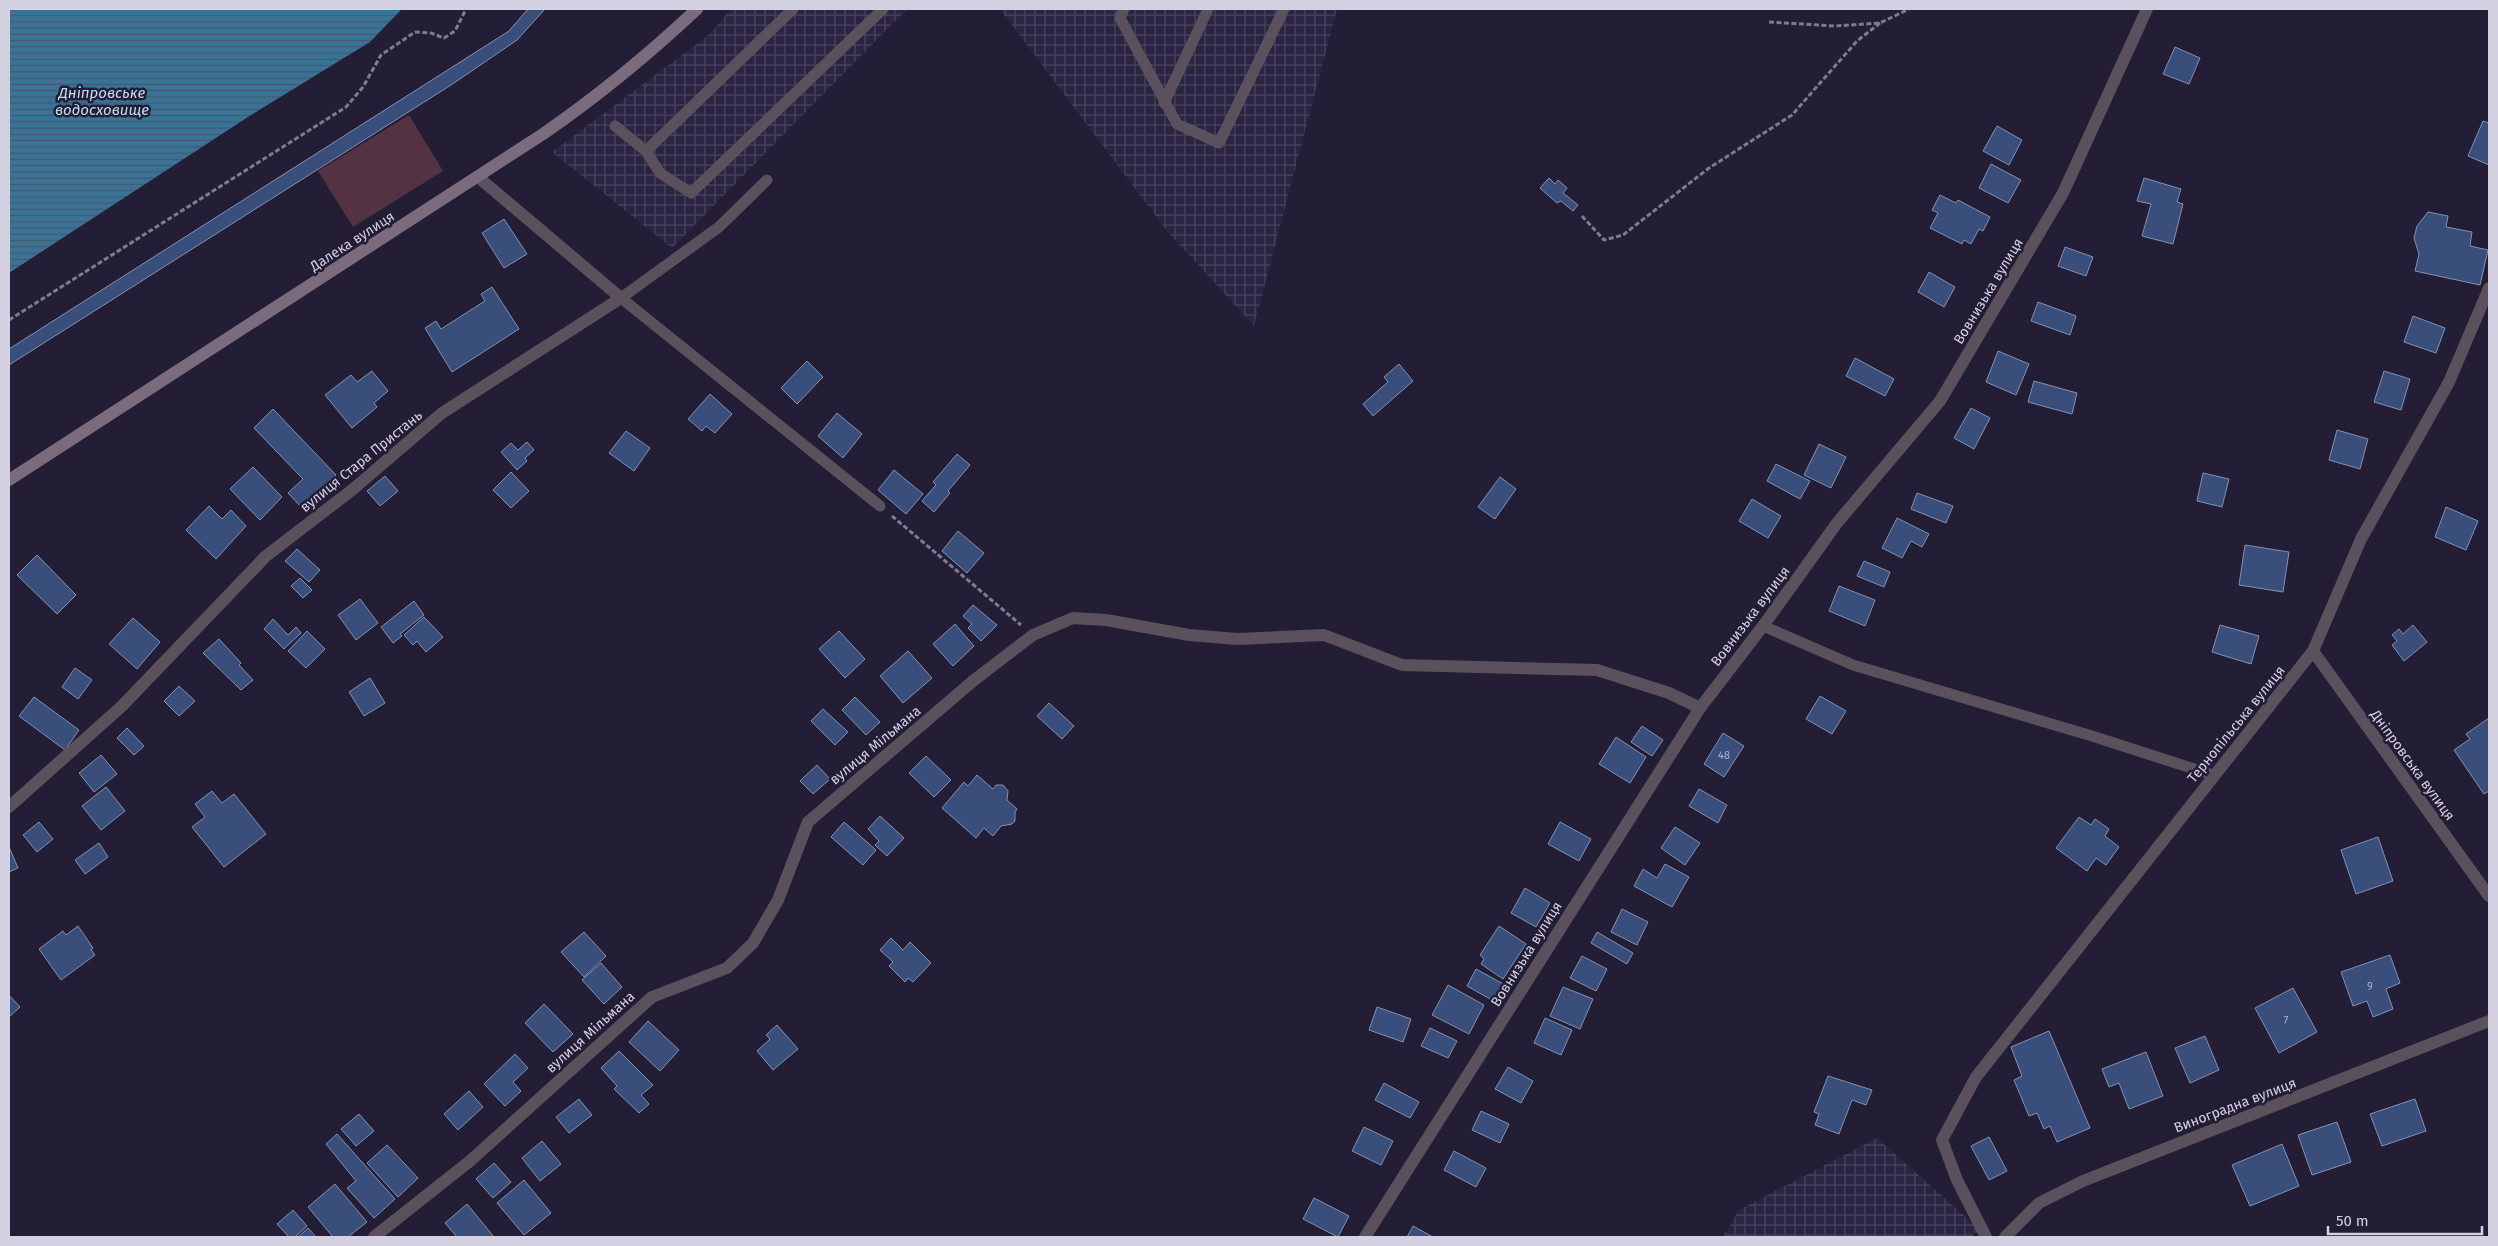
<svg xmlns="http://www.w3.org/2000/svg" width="2498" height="1246" font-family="'Fira Sans',sans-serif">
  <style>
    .industrial { fill: url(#industrial-grid) }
    .pitch { fill: #533343 }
    .water { fill: url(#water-rules) }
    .building { fill: #3a4e7c; stroke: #8492af }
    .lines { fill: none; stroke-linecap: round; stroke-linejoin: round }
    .path { stroke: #7f7b8f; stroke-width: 3; stroke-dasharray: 5 2.5; stroke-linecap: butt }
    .lane { stroke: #5b515c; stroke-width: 11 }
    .street { stroke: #5b515c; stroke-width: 12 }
    .secondary { stroke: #7a6c7d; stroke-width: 12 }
    .labels { text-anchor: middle; stroke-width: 5; stroke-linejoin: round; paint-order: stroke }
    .number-label { font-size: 11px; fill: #aeb0c8 }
    .street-label { font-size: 14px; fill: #d4d1e2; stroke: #231d36 }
    .water-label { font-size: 15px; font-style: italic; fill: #bfdef3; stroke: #231d36 }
  </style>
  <defs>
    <pattern id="industrial-grid" width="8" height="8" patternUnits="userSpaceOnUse" patternTransform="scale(1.25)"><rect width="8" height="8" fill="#2b2543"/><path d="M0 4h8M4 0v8" fill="none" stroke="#49445e"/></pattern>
    <pattern id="water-rules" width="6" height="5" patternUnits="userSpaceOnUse" patternTransform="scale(1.25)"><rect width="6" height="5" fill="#3b7295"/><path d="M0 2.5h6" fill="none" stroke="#3d5b71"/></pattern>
  </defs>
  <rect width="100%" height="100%" fill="#231d36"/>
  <!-- industrial -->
  <g class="industrial">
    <path d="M731,9H907L672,248L552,152L709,35Z"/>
    <path d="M1000,9H1337L1254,326L1167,231Z"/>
    <path d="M1877,1138L1978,1228L1972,1237H1723L1739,1210Z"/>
  </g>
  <!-- pitch -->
  <path class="pitch" d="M409,115L443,171L353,227L318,171Z"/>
  <!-- water -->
  <path class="water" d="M9,9H402L370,42L248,117L9,273Z"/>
  <!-- building -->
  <g class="building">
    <path d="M528,9H545L517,40L451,85L9,365V349L509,31Z"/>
    <path d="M2175,47L2200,58L2189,84L2163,74Z"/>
    <path d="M2483,121L2489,123V165L2468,156Z"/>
    <path d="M1997,126L2022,140L2009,165L1983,151Z"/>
    <path d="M1991,164L2021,180L2008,203L1979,188Z"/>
    <path d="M1549,178L1555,184L1558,180L1567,188L1563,193L1578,205L1573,211L1561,201L1557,203L1540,188Z"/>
    <path d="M2144,178L2181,189L2177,202L2183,204L2173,244L2142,236L2151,204L2137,201Z"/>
    <path d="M1940,195L1956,203L1958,200L1990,217L1983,231L1979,229L1971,244L1964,240L1962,244L1930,228L1938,213L1932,210Z"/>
    <path d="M2428,212L2448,216L2446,227L2472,232L2470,246L2488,250L2480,285L2415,271L2419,254L2414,238L2417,226Z"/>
    <path d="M504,219L527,254L504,268L482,233Z"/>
    <path d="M2065,247L2093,257L2086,276L2058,266Z"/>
    <path d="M1929,272L1955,287L1944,307L1918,292Z"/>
    <path d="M492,287L519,329L452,372L425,328L436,321L441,329L485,301L481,294Z"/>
    <path d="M2038,302L2076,316L2070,335L2031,321Z"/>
    <path d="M2413,316L2445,328L2436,353L2404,342Z"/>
    <path d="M1998,351L2029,364L2016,395L1986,382Z"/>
    <path d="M1855,358L1894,379L1885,396L1846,376Z"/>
    <path d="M807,361L823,377L797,404L781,388Z"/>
    <path d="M1399,364L1413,381L1373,416L1363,404L1388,382L1384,377Z"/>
    <path d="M372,371L388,391L374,403L377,407L352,428L325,395L351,375L357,382Z"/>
    <path d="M2384,371L2410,379L2401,410L2374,402Z"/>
    <path d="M2034,381L2077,393L2072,414L2028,402Z"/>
    <path d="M710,394L732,414L715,433L706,426L702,431L688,419Z"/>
    <path d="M1971,408L1990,418L1974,449L1954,438Z"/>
    <path d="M273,409L336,475L302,508L288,493L303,479L254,428Z"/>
    <path d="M837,413L862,434L843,458L818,436Z"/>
    <path d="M2337,430L2368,439L2360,469L2329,460Z"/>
    <path d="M626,431L650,448L634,471L609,453Z"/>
    <path d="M527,442L534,450L525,458L527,461L517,470L501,452L511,443L518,450Z"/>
    <path d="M1819,444L1846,457L1831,488L1804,475Z"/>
    <path d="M957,454L970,465L948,491L950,493L934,512L922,501L936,485L933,482Z"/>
    <path d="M1776,464L1810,481L1800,499L1767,481Z"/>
    <path d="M253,467L282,497L260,520L230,489Z"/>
    <path d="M894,470L923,494L906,514L878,490Z"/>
    <path d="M511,472L529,491L511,508L493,490Z"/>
    <path d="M2203,473L2229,479L2222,507L2197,501Z"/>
    <path d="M385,476L398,491L380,506L367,491Z"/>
    <path d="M1500,477L1516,489L1495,519L1478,507Z"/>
    <path d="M1917,493L1953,506L1946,523L1911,509Z"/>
    <path d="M1752,499L1781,516L1768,538L1739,521Z"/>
    <path d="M209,506L222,519L231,510L246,526L216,559L186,530Z"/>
    <path d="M2446,507L2478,521L2466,550L2435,537Z"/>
    <path d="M1897,518L1929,534L1922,547L1911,541L1902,558L1882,548Z"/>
    <path d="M958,531L984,553L967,573L942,551Z"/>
    <path d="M2245,545L2289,552L2283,592L2239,585Z"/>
    <path d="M297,549L320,570L309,582L285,561Z"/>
    <path d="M37,555L76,595L57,614L17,575Z"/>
    <path d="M1864,561L1890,572L1884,587L1857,576Z"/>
    <path d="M300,578L312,590L303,598L291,586Z"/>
    <path d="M1839,586L1875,600L1865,626L1829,611Z"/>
    <path d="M360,599L378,623L356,640L338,615Z"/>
    <path d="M414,601L424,615L400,634L402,636L393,643L381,627Z"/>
    <path d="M973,605L997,625L981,641L968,628L972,624L963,616Z"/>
    <path d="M424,617L443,637L426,652L417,641L413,645L404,635Z"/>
    <path d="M133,618L160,642L137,669L109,644Z"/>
    <path d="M273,619L288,635L296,627L301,633L284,649L264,629Z"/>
    <path d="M955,624L974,646L953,666L933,644Z"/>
    <path d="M2220,625L2259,636L2251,664L2212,652Z"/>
    <path d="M2413,625L2427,642L2404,661L2392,645L2397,641L2392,635L2399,629L2403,634Z"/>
    <path d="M307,631L325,649L306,668L288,651Z"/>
    <path d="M839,631L865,659L845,678L819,649Z"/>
    <path d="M219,639L241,663L239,665L253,680L241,690L203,653Z"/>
    <path d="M908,651L932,678L903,703L880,676Z"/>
    <path d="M75,668L92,680L78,699L62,687Z"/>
    <path d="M370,678L385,703L364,716L349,692Z"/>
    <path d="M179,686L195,701L179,716L164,701Z"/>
    <path d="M1820,696L1846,711L1832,734L1806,719Z"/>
    <path d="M34,697L79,730L65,750L19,716Z"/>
    <path d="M855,697L880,722L866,735L842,710Z"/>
    <path d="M1049,703L1074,726L1062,739L1037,716Z"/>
    <path d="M823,709L848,732L835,745L811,721Z"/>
    <path d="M2489,718V791L2484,794L2454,750L2470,739L2466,734Z"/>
    <path d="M1642,726L1663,740L1652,756L1631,742Z"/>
    <path d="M127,728L144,746L134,755L117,738Z"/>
    <path d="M1723,733L1744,746L1724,777L1704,764Z"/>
    <path d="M1616,737L1646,757L1630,783L1599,764Z"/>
    <path d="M101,755L117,774L94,792L79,773Z"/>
    <path d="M926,756L951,780L934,797L909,773Z"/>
    <path d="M817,765L830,779L813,794L800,781Z"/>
    <path d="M977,775L993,789L996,785H1003L1008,791L1007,800L1017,809L1015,812V821L1012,824L1001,826L993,836L984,828L976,838L942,808L964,782L968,786Z"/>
    <path d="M106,787L125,811L101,830L82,806Z"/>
    <path d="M1699,789L1727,805L1718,823L1689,806Z"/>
    <path d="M212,791L222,803L234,794L266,834L224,867L192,827L205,817L195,804Z"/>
    <path d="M880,816L904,838L887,856L875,845L879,841L868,829Z"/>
    <path d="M2079,817L2091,825L2095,819L2109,829L2105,836L2119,847L2106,865L2096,858L2087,871L2056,848Z"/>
    <path d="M39,822L53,839L37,852L23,835Z"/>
    <path d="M844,822L876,850L863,865L831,837Z"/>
    <path d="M1560,822L1591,839L1579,861L1548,844Z"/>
    <path d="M1675,827L1700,843L1685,865L1661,848Z"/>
    <path d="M2378,837L2393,881L2356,894L2341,850Z"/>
    <path d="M99,843L108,857L85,874L75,860Z"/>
    <path d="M9,847L18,868L9,872Z"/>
    <path d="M1665,864L1689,877L1672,907L1634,886L1643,869L1657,878Z"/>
    <path d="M1525,888L1550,903L1536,927L1511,913Z"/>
    <path d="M1622,909L1648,922L1637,945L1611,932Z"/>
    <path d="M78,926L93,948L91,950L95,955L61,980L39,949L63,931L66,935Z"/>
    <path d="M1499,926L1526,944L1503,979L1481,964L1484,959L1480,955Z"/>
    <path d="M584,932L606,956L584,977L561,952Z"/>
    <path d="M1597,932L1633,953L1627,964L1591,943Z"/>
    <path d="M891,938L903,950L910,942L931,963L913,982L908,978L905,982L889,966L893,962L880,950Z"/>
    <path d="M2390,955L2400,983L2386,989L2393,1009L2373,1017L2367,1001L2353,1006L2341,972Z"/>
    <path d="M1582,956L1607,969L1596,991L1570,978Z"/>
    <path d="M601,963L622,987L604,1004L582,980Z"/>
    <path d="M1476,969L1507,986L1497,1003L1467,986Z"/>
    <path d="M1448,985L1484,1005L1469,1034L1432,1015Z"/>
    <path d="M1563,987L1593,999L1580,1029L1550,1016Z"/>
    <path d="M2293,988L2317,1032L2279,1053L2255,1008Z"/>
    <path d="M9,995L20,1007L9,1017Z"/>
    <path d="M544,1004L573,1034L553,1052L525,1023Z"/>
    <path d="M1377,1007L1411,1019L1403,1042L1369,1030Z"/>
    <path d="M1545,1018L1572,1030L1561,1055L1534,1043Z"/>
    <path d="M648,1021L679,1050L660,1071L629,1042Z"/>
    <path d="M777,1025L798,1049L773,1070L757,1051L770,1039L766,1035Z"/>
    <path d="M1430,1028L1457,1041L1448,1058L1421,1046Z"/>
    <path d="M2049,1031L2090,1128L2057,1142L2050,1126L2044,1129L2037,1113L2029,1116L2014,1080L2022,1076L2011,1047Z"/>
    <path d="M2205,1036L2219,1070L2190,1083L2175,1048Z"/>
    <path d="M619,1051L653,1085L641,1095L649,1104L639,1113L614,1089L617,1086L601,1068Z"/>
    <path d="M2146,1052L2163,1096L2129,1109L2119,1083L2109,1087L2102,1069Z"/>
    <path d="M515,1054L528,1068L513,1082L521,1091L505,1106L484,1084Z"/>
    <path d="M1508,1067L1533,1081L1521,1103L1495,1089Z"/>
    <path d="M1828,1076L1872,1090L1866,1105L1852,1100L1839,1134L1815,1125L1819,1114L1814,1112Z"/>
    <path d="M1384,1083L1419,1102L1410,1118L1375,1100Z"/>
    <path d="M469,1091L483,1107L458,1130L444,1114Z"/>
    <path d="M579,1099L592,1115L569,1133L556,1117Z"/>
    <path d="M2415,1099L2426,1131L2382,1146L2370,1114Z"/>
    <path d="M1481,1111L1509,1124L1500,1143L1472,1130Z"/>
    <path d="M359,1114L374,1131L356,1146L341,1129Z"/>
    <path d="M2337,1122L2351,1162L2312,1175L2298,1135Z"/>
    <path d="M1364,1127L1393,1141L1381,1165L1352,1151Z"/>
    <path d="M337,1134L395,1199L374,1218L347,1188L356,1181L326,1144Z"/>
    <path d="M1989,1137L2007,1171L1989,1180L1971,1146Z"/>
    <path d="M542,1141L561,1164L540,1181L522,1158Z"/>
    <path d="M2282,1144L2299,1186L2250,1206L2232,1165Z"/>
    <path d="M387,1145L418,1178L398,1197L367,1163Z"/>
    <path d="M1454,1151L1486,1168L1476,1187L1444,1170Z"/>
    <path d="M494,1163L511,1182L493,1198L476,1179Z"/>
    <path d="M524,1180L551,1213L524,1235L497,1203Z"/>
    <path d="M335,1184L367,1222L348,1237H333L308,1207Z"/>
    <path d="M1314,1198L1349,1216L1338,1237L1303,1219Z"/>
    <path d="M467,1204L494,1237H457L445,1223Z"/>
    <path d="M293,1210L307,1226L295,1237H289L277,1224Z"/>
    <path d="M1413,1226L1433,1237H1407Z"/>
    <path d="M308,1228L316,1237H298Z"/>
  </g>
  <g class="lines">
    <!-- path -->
    <g class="path">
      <path d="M1769,22L1835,26L1880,23L1909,9"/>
      <path d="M1582,216L1604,240L1623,235L1709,168L1792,115L1857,41L1880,23"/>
      <path d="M9,320L346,107L363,87L381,55L415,32L431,33L444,38L455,31L466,9"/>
      <path d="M892,516L1021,625"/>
    </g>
    <!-- lane -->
    <g class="lane">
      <path d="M1124,9L1120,18L1177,124L1219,143L1284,9"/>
      <path d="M1164,103L1208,9"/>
      <path d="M615,126L646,151L793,9"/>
      <path d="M646,151L660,173L691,193L883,9"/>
      <path d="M767,180L719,227L621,298L880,506"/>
      <path d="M1763,626L1853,665L2092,736L2213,775"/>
    </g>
    <!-- street -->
    <g class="street">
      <path d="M2313,651L2489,896"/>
      <path d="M9,807L122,706L266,556L352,490L442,413L621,298L478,177"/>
      <path d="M374,1237L470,1161L652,997L727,968L753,943L778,900L808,822L973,681L1033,635L1073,618L1106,620L1189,635L1237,639L1324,635L1402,665L1597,670L1669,693L1700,708"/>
      <path d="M1365,1237L1700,708L1763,626L1837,523L1940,401L2063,193L2147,9"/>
      <path d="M1986,1237L1957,1180L1942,1140L1976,1077L2313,651L2361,539L2449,382L2489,288"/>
      <path d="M2005,1237L2039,1203L2083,1181L2489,1021"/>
    </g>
    <!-- secondary -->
    <path class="secondary" d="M9,480L543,134C598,96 649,54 697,9"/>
  </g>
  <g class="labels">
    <!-- number labels -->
    <g class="number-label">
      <text x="1724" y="759">48</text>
      <text x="2370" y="990">9</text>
      <text x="2286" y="1024">7</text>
    </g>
    <!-- street labels -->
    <g class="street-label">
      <text transform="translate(352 241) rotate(-33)" y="5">Далека вулиця</text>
      <text transform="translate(1988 291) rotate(-59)" y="5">Вовнизька вулиця</text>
      <text transform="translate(361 461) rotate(-39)" y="5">вулиця Стара Пристань</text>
      <text transform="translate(1750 616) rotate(-53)" y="5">Вовнизька вулиця</text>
      <text transform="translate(2236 724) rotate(-51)" y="5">Тернопільська вулиця</text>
      <text transform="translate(875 745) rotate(-40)" y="5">вулиця Мільмана</text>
      <text transform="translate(2413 765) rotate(54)" y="5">Дніпровська вулиця</text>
      <text transform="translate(1526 954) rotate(-58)" y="5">Вовнизька вулиця</text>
      <text transform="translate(590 1032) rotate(-42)" y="5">вулиця Мільмана</text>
      <text transform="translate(2235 1105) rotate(-21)" y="5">Виноградна вулиця</text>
    </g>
    <!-- water labels -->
    <g class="water-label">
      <text x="102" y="98">Дніпровське<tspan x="102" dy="17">водосховище</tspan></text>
    </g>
  </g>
  <!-- border -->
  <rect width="2498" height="1246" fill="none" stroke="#d4d1e2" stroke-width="20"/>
  <!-- scale -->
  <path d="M2328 1226v8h154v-8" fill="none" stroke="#d4d1e2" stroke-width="2.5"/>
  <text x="2336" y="1226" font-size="15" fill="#d4d1e2" stroke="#231d36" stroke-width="4" paint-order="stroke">50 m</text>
</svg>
